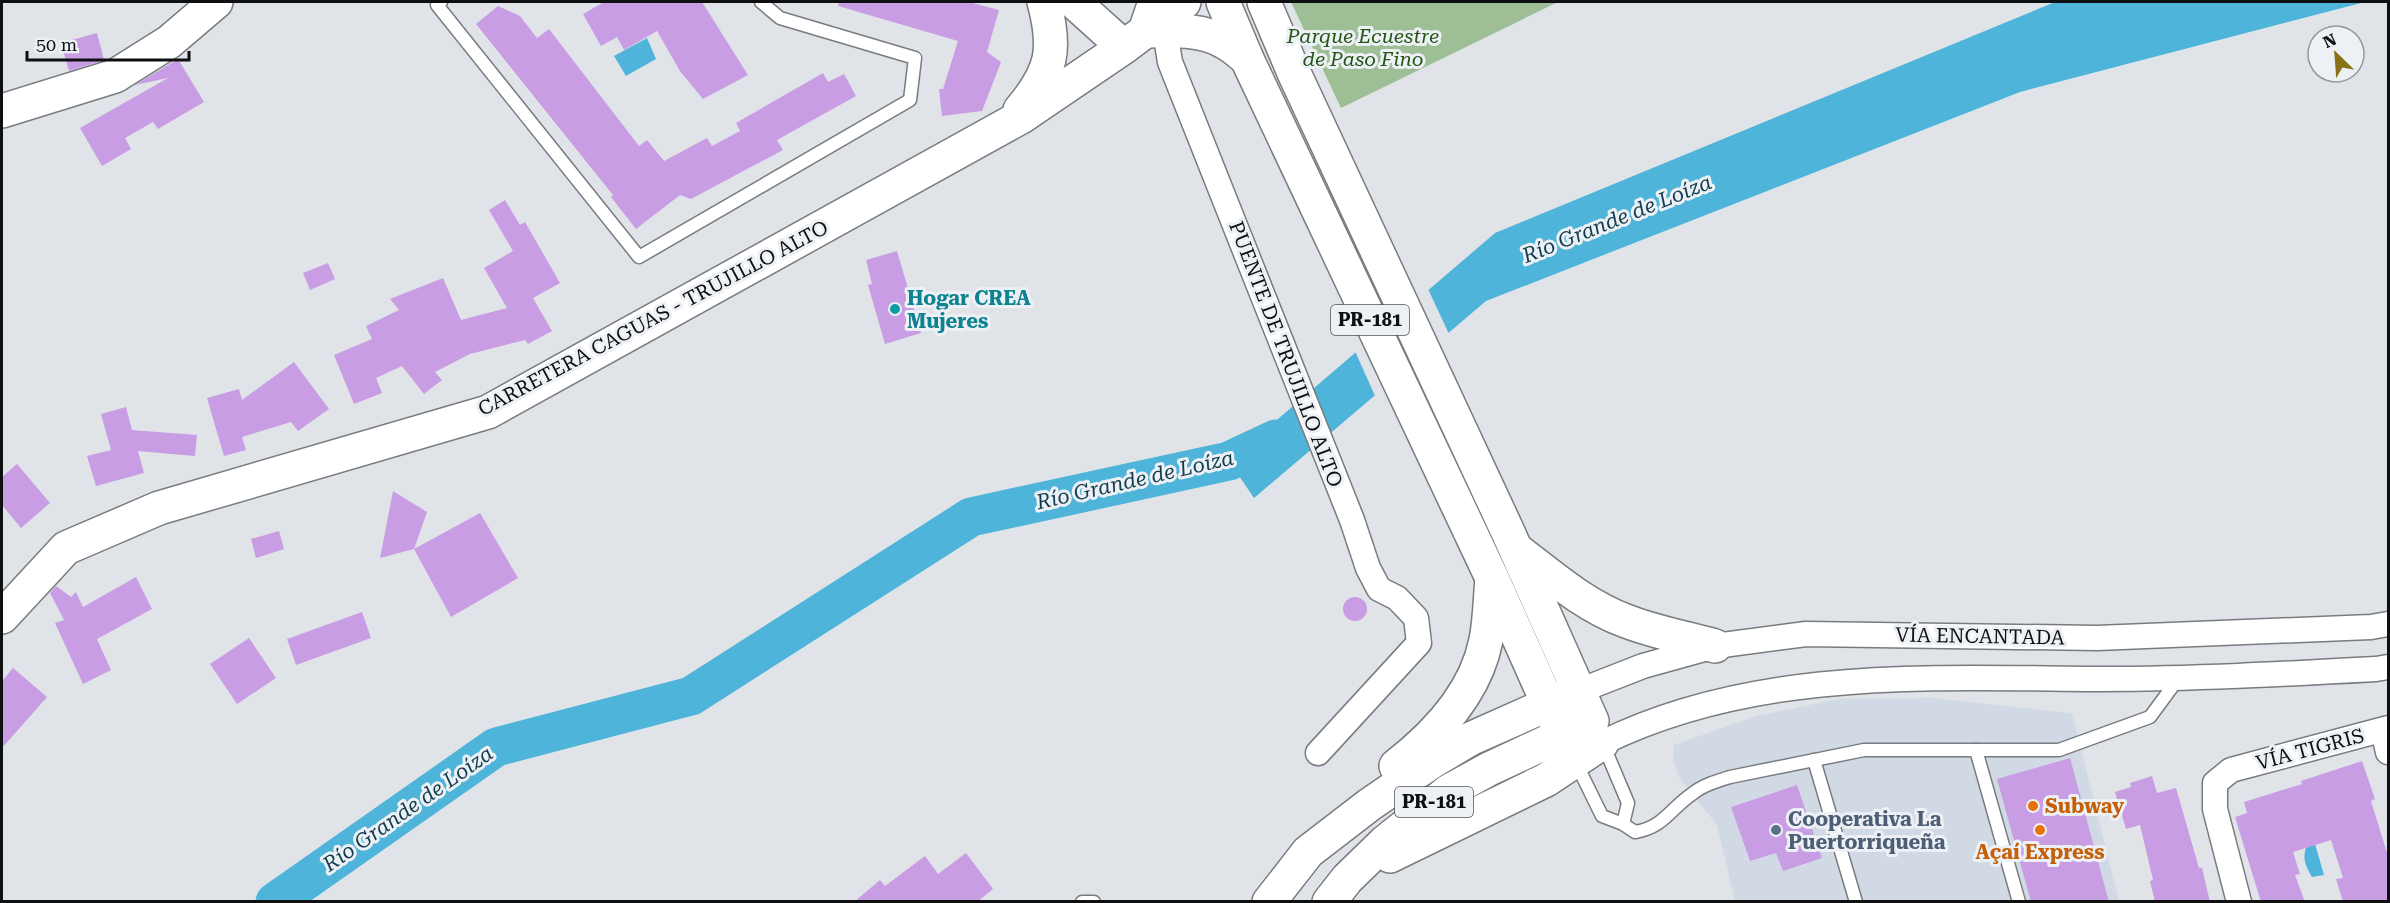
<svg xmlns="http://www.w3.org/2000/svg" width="2390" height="903" font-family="'Roboto Serif',serif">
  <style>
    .built { fill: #d1dae4 }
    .green { fill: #9ebf96 }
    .water { fill: #4eb4d9 }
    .pier { fill: #e0e4e8 }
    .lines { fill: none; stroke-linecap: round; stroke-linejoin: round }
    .river { stroke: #4eb4d9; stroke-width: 39 }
    .building { fill: #c89de3 }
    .lane-casing { stroke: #787b7f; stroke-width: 15 }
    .street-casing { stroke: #787b7f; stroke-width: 27 }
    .secondary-casing { stroke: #787b7f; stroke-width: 36 }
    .primary-casing { stroke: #787b7f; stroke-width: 36 }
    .lane { stroke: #fff; stroke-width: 12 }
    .street { stroke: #fff; stroke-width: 24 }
    .secondary { stroke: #fff; stroke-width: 33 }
    .primary { stroke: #fff; stroke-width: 33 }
    .culture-dot { fill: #0f9aa8; stroke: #edf1f5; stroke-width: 2 }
    .food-dot { fill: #e8710a; stroke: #edf1f5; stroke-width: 2 }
    .service-dot { fill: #5c6f8a; stroke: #edf1f5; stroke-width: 2 }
    .labels { text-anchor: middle; stroke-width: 6; stroke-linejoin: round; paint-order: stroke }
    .shield { fill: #edf1f5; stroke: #515355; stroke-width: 1.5 }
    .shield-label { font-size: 18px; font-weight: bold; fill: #0e0f11 }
    .park-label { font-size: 20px; font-style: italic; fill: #235615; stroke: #edf1f5 }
    .culture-label { font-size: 20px; font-weight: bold; fill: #0d838f; stroke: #edf1f5; text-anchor: start }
    .street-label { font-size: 20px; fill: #0e0f11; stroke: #edf1f5 }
    .food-label { font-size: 20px; font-weight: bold; fill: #c56008; stroke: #edf1f5; text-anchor: start }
    .service-label { font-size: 20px; font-weight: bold; fill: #4e5e75; stroke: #edf1f5; text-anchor: start }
    .water-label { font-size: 21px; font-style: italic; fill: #113e4e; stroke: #edf1f5 }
  </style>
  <rect width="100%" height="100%" fill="#e0e4e8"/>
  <!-- built -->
  <path class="built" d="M1933,698L2072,713L2119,901H1735L1717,825L1679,777L1673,760L1674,745L1756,716L1838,699Z"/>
  <!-- green -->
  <path class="green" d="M1291,2H1558L1341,108Z"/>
  <!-- water -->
  <g class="water">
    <path d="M2055,2H2365L2020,92L1486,301L1254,498L1229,461L1495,233Z"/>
    <path d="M647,38L656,59L626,76L614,56Z"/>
    <path d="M2315,844L2324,875L2312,877C2306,867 2302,859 2306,848Z"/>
  </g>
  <!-- pier -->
  <path class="pier" d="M1427,287L1450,336L1376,398L1354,349Z"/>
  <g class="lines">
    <!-- river -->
    <path class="river" d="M275,902L496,747L691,696L971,517L1229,461L1276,439"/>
  </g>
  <!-- building -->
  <g class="building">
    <path d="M604,2H702L748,75L703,99L680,71L657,31L624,50L617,37L601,46L583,14Z"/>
    <path d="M839,2H969L999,10L987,52L1001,62L982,111L942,116L939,89H943L958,41L838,6Z"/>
    <path d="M498,6L520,16L537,38L549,29L639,146L647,140L664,161L707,138L712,146L740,131L736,123L823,73L828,82L844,74L856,96L777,140L783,150L691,199L680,195L636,229L611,197L613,195L476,24Z"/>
    <path d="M97,33L104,60L69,71L61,43Z"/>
    <path d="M178,59L204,102L158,129L153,122L125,138L131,149L102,166L80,128L168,78L135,85Z"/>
    <path d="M505,200L520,225L525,222L560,283L533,298L552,331L528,344L525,340L470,354L435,372L442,380L424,394L402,366L376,378L382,393L354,404L334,355L372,339L366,326L399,310L390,299L443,278L461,320L507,308L484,268L513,251L489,210Z"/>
    <path d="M897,251L921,333L885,344L868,285L872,284L866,260Z"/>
    <path d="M328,263L335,279L310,290L303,273Z"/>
    <path d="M294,362L329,409L298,431L291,422L242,437L246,450L224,456L207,398L239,389L242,400Z"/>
    <path d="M126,407L132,430L197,435L195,456L138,451L144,473L96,486L87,456L111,450L101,414Z"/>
    <path d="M17,464L50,503L21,528L2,505V477Z"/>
    <path d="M393,491L427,512L414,549L380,558Z"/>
    <path d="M480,513L518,578L451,617L414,549Z"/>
    <path d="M279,531L284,549L256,558L251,539Z"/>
    <path d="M136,577L152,609L97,639L111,670L83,684L55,623L64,620L50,593L56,586L71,597L76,592L83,607Z"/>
    <circle cx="1355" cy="609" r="12"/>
    <path d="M362,612L371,638L296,665L287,639Z"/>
    <path d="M249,638L276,678L237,704L210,664Z"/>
    <path d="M13,668L47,697L2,748V681Z"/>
    <path d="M2070,758L2109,902H2031L1997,779Z"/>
    <path d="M2362,761L2375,799L2371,801L2388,856V902H2343L2336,879L2343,878L2331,840L2293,852L2300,874L2295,875L2305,902H2261L2235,817L2247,813L2244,802L2302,784L2301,781Z"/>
    <path d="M2152,776L2157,793L2176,788L2199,868H2202L2210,902H2155L2150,881L2153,880L2140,825L2126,829L2115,792L2131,787L2130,783Z"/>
    <path d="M1797,785L1822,858L1783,871L1776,853L1750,861L1731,807Z"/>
    <path d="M966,853L993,889L977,902H854L880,880L885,886L925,856L938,874Z"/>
  </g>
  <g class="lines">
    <!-- lane casing -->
    <g class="lane-casing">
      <g id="lane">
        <path d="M441,2L437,5L639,257L910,100L915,58L780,18L761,2"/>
        <path d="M1603,744L1628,803L1623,824"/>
        <path d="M1976,750L2019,902"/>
        <path d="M1814,760L1856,902"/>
        <path d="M1576,763L1602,816L1623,824L1635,832C1664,827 1670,809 1692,794C1703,785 1717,781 1730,777L1864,750H2059L2150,717L2178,679"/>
        <path d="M1082,902H1094"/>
      </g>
    </g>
    <!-- street casing -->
    <g class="street-casing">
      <g id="street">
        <path d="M1165,31L1170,62L1352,520L1368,568L1379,589L1397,598L1416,618L1419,643L1318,753"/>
        <path d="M1579,691L1643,666L1715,646L1806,634L2097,638L2371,627L2388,624"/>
        <path d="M2383,730L2388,752"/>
        <path d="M1602,743C1756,667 1934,678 2100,679C2192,679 2284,674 2376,669L2388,667"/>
        <path d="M2239,902L2215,809V783L2231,770L2388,728"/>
      </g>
    </g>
    <!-- secondary casing -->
    <g class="secondary-casing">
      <g id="secondary">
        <path d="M1074,2L1124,47"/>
        <path d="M1020,110C1052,72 1057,50 1044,2"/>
        <path d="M2,111L115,76L169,42L216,2"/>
        <path d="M2,617L66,548L159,508L488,412L1021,117L1124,47L1184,2"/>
      </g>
    </g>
    <!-- primary casing -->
    <g class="primary-casing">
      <g id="primary">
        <path d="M1155,2L1145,31C1171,31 1201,28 1224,42C1232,46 1240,53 1247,59"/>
        <path d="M1223,2L1247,59L1492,578L1562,735"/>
        <path d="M1264,2L1295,75L1508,532L1592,721L1489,769L1449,791L1385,842L1347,879L1329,902"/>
        <path d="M1517,550C1551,576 1585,606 1626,621C1654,632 1686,638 1715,646"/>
        <path d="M1396,766C1437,734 1476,692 1486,640C1490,620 1490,599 1492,579"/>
        <path d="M1390,856L1546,780L1602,743"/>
        <path d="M1269,902L1308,852L1369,805L1433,761L1470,739L1569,695"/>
      </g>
    </g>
    <!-- lane -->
    <use href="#lane" class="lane"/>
    <!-- street -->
    <use href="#street" class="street"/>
    <!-- secondary -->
    <use href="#secondary" class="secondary"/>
    <!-- primary -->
    <use href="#primary" class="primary"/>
  </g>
  <!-- markers -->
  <circle class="culture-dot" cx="895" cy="309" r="6"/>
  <g class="food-dot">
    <circle cx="2033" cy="806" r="6"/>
    <circle cx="2040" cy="830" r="6"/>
  </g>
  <circle class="service-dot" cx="1776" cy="830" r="6"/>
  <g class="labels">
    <!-- shield labels -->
    <g class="shield">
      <rect x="1331" y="305" width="78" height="30" rx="4.5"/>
      <rect x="1395" y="787" width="78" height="30" rx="4.5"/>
    </g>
    <g class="shield-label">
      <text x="1370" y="326">PR-181</text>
      <text x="1434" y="808">PR-181</text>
    </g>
    <!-- park labels -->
    <g class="park-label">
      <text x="1363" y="43">Parque Ecuestre<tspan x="1363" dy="23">de Paso Fino</tspan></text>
    </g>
    <!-- culture labels -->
    <g class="culture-label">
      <text x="907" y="305">Hogar CREA<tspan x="907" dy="23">Mujeres</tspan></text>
    </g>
    <!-- street labels -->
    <g class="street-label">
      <text transform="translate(653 318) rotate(-28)" y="7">CARRETERA CAGUAS - TRUJILLO ALTO</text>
      <text transform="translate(1286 354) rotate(69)" y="7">PUENTE DE TRUJILLO ALTO</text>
      <text transform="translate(1980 636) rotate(1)" y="7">VÍA ENCANTADA</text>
      <text transform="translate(2310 749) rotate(-15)" y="7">VÍA TIGRIS</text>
    </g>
    <!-- food labels -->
    <g class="food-label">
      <text x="2045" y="813">Subway</text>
      <text x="2040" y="859" text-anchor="middle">Açaí Express</text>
    </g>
    <!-- service labels -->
    <g class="service-label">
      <text x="1788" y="826">Cooperativa La<tspan x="1788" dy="23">Puertorriqueña</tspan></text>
    </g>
    <!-- water labels -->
    <g class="water-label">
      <text transform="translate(1617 219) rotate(-22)" y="7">Río Grande de Loíza</text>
      <text transform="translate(1135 480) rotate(-13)" y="7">Río Grande de Loíza</text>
      <text transform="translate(408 809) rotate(-35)" y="7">Río Grande de Loíza</text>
    </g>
  </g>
  <!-- border -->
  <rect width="2390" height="903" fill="none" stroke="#0e0f11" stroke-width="6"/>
  <!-- north arrow -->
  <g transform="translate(2336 54) rotate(335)"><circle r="28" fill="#edf1f5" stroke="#94979a" stroke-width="1.5"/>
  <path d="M0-4.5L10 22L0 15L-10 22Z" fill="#897316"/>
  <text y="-9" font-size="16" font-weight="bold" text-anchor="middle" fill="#0e0f11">N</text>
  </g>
  <!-- scale -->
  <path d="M27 51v9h162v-9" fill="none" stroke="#0e0f11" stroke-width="3"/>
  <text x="36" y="51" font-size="18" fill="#0e0f11" stroke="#edf1f5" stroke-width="4.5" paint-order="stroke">50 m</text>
</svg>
